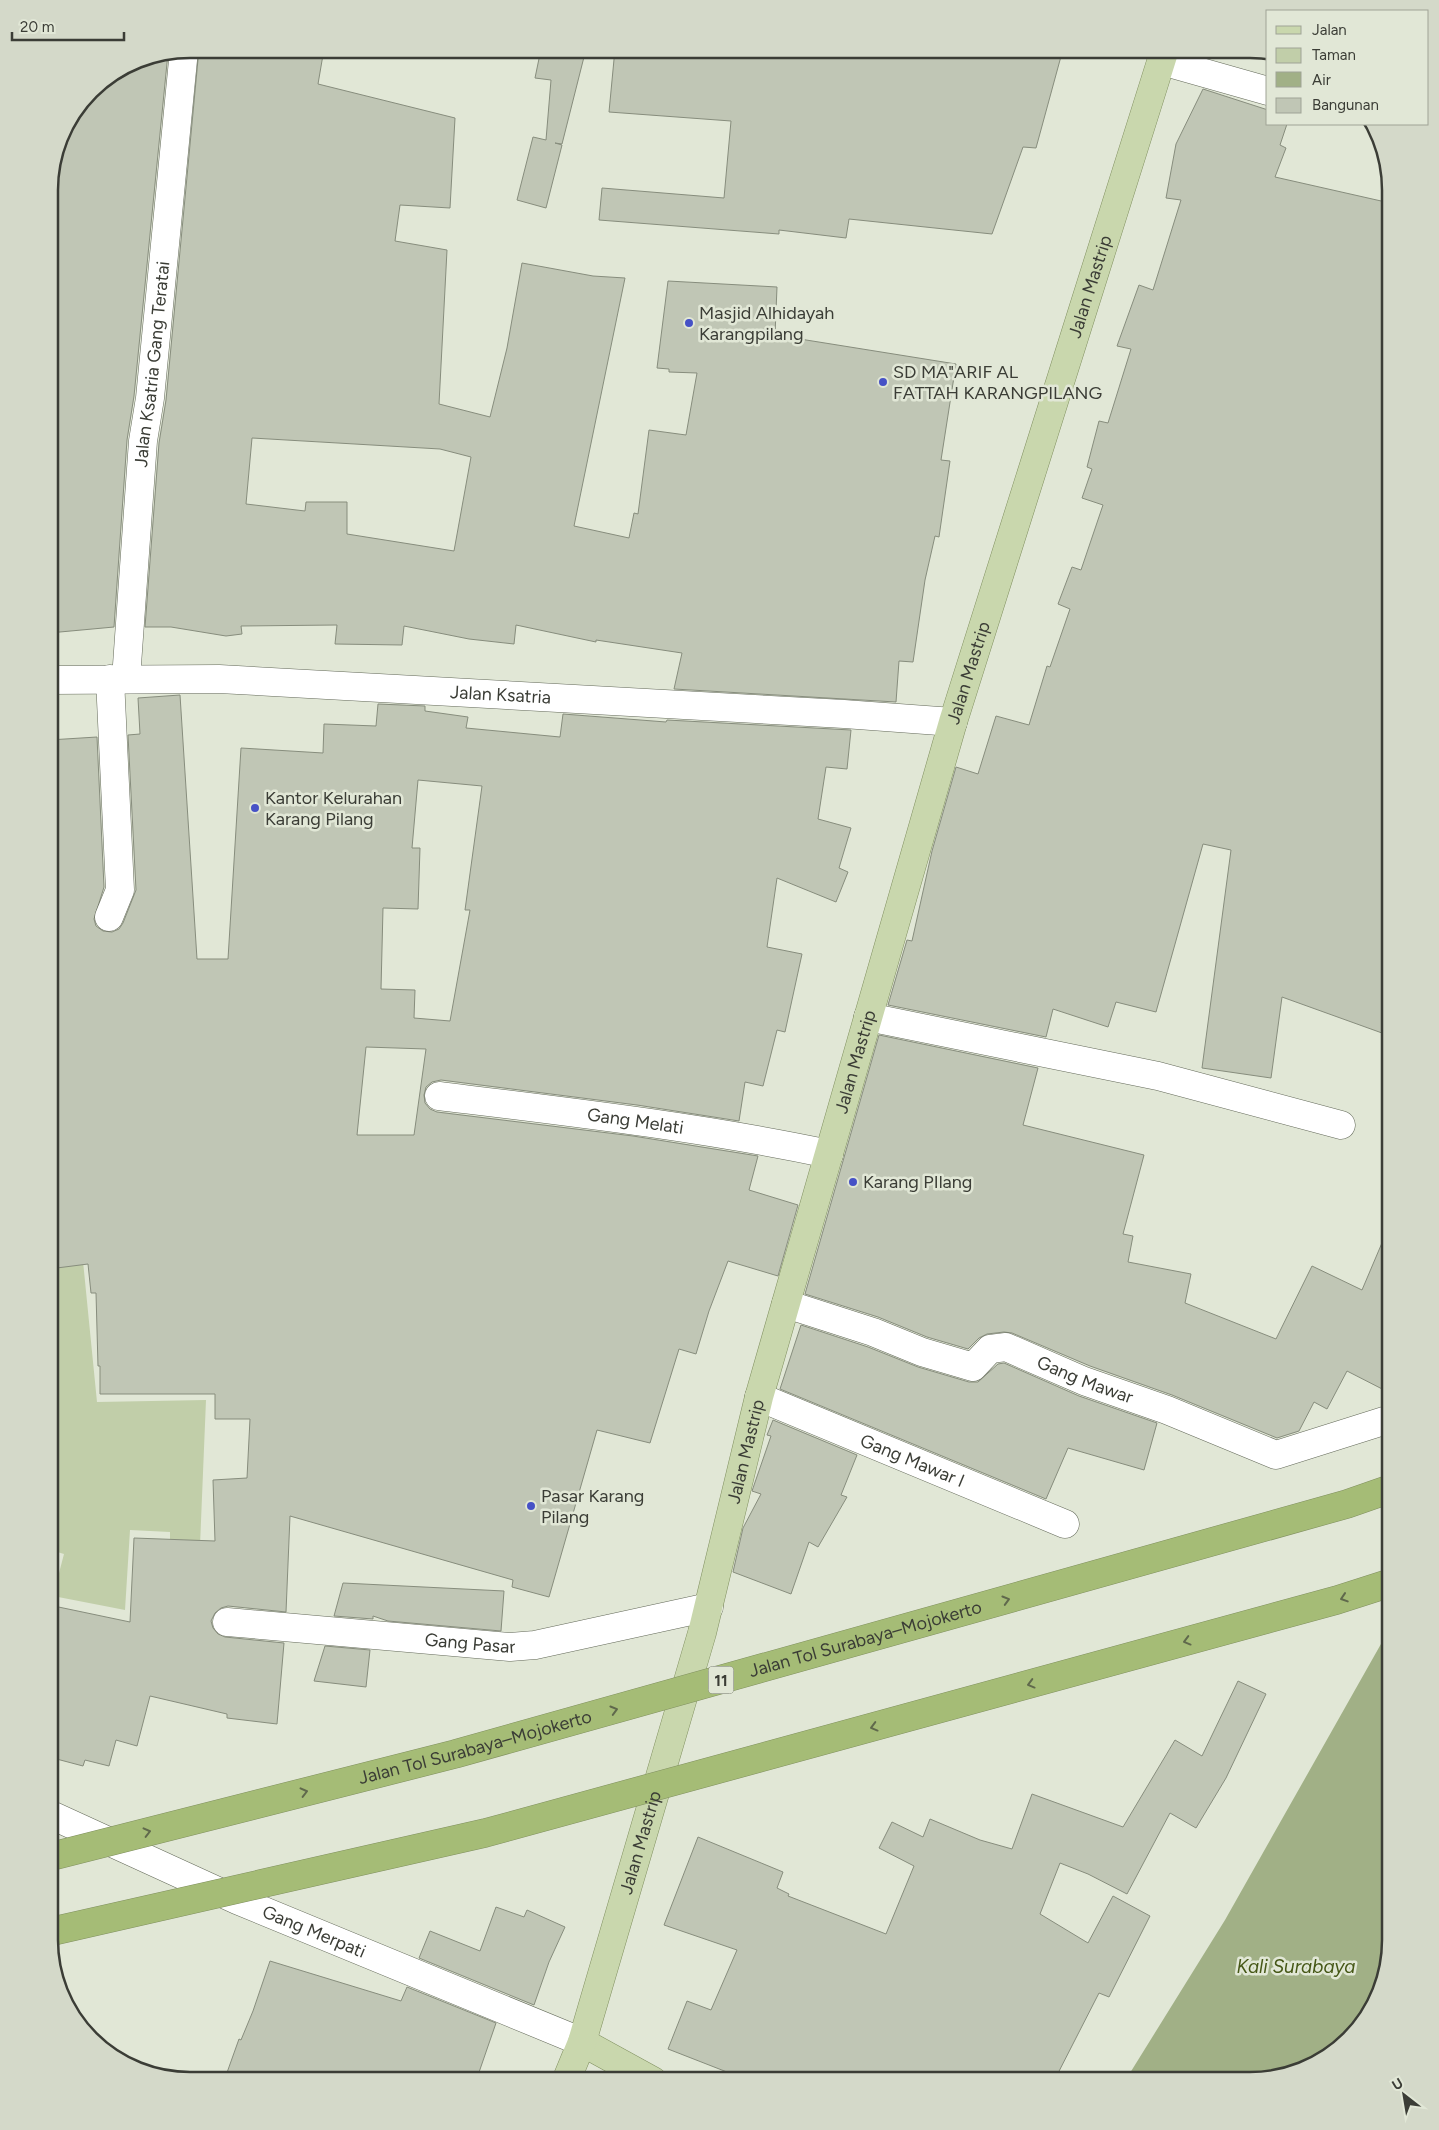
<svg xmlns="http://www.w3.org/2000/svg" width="1439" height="2130" font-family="Figtree,sans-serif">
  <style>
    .green { fill: #c1cea9 }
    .water { fill: #a1b086 }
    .building { fill: #c0c6b5; stroke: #878d7d; fill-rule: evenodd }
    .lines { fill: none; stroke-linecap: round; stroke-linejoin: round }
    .minor-casing { stroke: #646a5a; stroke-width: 29 }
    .major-casing { stroke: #809060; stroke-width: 29 }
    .minor { stroke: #fff; stroke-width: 28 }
    .major { stroke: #c9d7ad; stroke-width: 28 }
    .highway-bridge-casing { stroke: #809060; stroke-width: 29; stroke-linecap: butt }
    .highway-bridge { stroke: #a5bc76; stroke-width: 28 }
    .oneway { stroke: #60694c }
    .poi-dot { fill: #4651c6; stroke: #e1e7d6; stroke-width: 2 }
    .labels { text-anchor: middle; stroke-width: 5; stroke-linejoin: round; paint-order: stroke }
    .shield { fill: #e1e7d6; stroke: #6d7066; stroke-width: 1 }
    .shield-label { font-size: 16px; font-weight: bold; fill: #3b3d36 }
    .street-label { font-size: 18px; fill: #3b3d36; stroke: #e1e7d6 }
    .poi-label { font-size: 18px; fill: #3b3d36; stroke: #e1e7d6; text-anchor: start }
    .water-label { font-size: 19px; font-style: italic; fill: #455716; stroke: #e1e7d6 }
    .rim { fill: none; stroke: #3b3d36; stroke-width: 2.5 }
  </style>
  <rect width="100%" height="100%" fill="#e1e7d6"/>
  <!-- green -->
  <path class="green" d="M81,1241L97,1402L206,1400L199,1570H170V1532L130,1530L125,1610L53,1596L64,1554L54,1551L59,1517L49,1510V1273L53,1272L49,1246Z"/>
  <!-- water -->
  <path class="water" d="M1390,1628V1940L1371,2011L1319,2062L1249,2081H1125L1225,1920Z"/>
  <!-- building -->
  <g class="building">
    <path d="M199,49H324L318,84L455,118L450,208L400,205L395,241L447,250L439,404L490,417L507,348L522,263L593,276L625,278L574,526L629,538L634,513L638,514L649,430L686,435L697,373L669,372V369L657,368L668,281L777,287L775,335L956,364L941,460L950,461L939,537L935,536L925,580L913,662L899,661L896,702L674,689L682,653L596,640V642L516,625L514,644L469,639L404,626L402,645L335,644L337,625L241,626L242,634L226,636L171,627H145L159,443L166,400ZM252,438L440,449L471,457L454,551L347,534V502H306L305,511L246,504Z"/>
    <path d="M541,49H586L562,144L555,143L562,145L546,208L517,200L533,137L546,140L551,80L535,78Z"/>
    <path d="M615,49H1063L1036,148L1023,147L992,234L849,219L846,238L779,230V234L599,220L602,188L724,198L731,121L609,112Z"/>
    <path d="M168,53L134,396L127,440L114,627L49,633V181L60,136L90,90L136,59Z"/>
    <path d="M1203,89L1268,110V124H1287L1280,145L1286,148L1275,177L1390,203V1005L1382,1033L1282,997L1271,1078L1202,1068L1231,850L1203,844L1156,1012L1116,1002L1108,1027L1053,1009L1046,1037L888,1005L907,940L912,941L932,851L956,767L978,774L996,716L1029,725L1047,666L1050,667L1070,609L1058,604L1072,567L1081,570L1103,505L1082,498L1092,469L1087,467L1099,421L1108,423L1131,349L1117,346L1139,285L1153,290L1181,200L1166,198L1176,144Z"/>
    <path d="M180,695L197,959H228L241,748L323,753L324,724L376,726L378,704L425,706V711L468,717L466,728L560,737L563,714L666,722L667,720L851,730L847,769L826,767L818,819L851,828L839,868L848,872L836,902L777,878L767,947L802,954L785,1032L777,1030L763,1086L745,1082L739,1121L637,1105L441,1080L432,1082L426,1087L424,1095L425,1103L430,1109L437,1112L633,1136L758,1156L749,1190L798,1205L778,1276L728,1261L709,1311L696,1354L679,1349L650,1443L597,1430L549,1597L512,1587L513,1580L290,1516L286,1612L228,1606L221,1608L215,1613L211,1621L213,1628L218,1634L225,1637L284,1643L277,1724L227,1718V1714L150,1696L137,1746L116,1740L109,1766L85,1760L83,1766L49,1757V1605L130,1622L134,1538L215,1541L213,1480L247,1478L250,1419H215V1394H100V1366H98L96,1293H91L88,1264L49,1269V740L97,737L104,887L94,919L96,926L103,931L112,932L119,929L123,923L136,890L128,735L140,734L138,698ZM418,780L482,786L465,910H470L450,1021L414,1018L415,990L381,989L383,908L418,909L420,848H412ZM366,1047L426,1049L414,1135H357Z"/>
    <path d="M879,1035L1038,1068L1023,1125L1144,1155L1123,1234L1133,1236L1128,1262L1191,1274L1185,1303L1276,1339L1312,1266L1362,1290L1390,1224V1393L1347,1371L1327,1409L1314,1402L1299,1431L1277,1438L1172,1395L1090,1366L1012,1333L1004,1332L987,1334L979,1338L968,1349L927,1337L878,1317L805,1294Z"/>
    <path d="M801,1325L868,1347L918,1367L969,1382H978L998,1364L1004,1363L1079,1396L1157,1423L1144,1470L1068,1448L1046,1499L780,1389Z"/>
    <path d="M773,1420L857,1455L841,1495L847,1497L818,1547L809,1542L791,1594L733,1572L743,1528L761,1494L752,1491L771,1436L767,1435Z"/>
    <path d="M343,1583L504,1591L501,1631L388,1621L373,1616V1619L334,1616Z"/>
    <path d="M325,1646L370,1650L366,1687L314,1681Z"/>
    <path d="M1238,1681L1266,1694L1226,1778L1196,1828L1170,1813L1127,1894L1088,1874L1060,1863L1040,1914L1088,1943L1113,1896L1150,1916L1109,1997L1099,1993L1054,2081H750L668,2049L687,2001L711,2010L737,1950L664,1925L698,1837L783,1872L777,1888L789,1894L788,1896L886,1934L914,1866L879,1848L892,1822L923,1837L930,1819L980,1840L1012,1849L1032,1794L1123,1827L1175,1740L1202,1756Z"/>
    <path d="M496,1907L524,1917L527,1910L565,1927L549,1962L534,2005L419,1958L430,1931L480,1951Z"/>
    <path d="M270,1961L401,2001L407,1987L496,2023L476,2081H224L239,2039L241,2040L253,2011Z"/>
  </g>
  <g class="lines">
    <!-- minor casing -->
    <g class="minor-casing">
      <g id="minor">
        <path d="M1162,61L1268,91"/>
        <path id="s1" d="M126,679L143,441L150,398L184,50"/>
        <path id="s2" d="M49,680L219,679L844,714L953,722"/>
        <path d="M109,917L120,890L110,679"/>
        <path d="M868,1017L1158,1076L1341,1125"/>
        <path id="s3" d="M439,1096C570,1112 701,1127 829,1154"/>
        <path id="s4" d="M786,1304L873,1332L922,1352L973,1367L990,1349L1006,1347L1084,1381L1167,1410L1276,1455L1390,1419"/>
        <path id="s5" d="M759,1397L1065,1524"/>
        <path id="s6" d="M227,1622L510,1647L535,1645L709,1607"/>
        <path id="s7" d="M49,1814L237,1900L582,2042"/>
      </g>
    </g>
    <!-- major casing -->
    <g class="major-casing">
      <g id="major">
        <path d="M582,2042L653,2081"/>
        <path id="s8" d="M566,2081L582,2042L702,1633L759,1397L953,722L1165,49"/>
      </g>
    </g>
    <!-- minor -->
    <use href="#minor" class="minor"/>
    <!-- major -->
    <use href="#major" class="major"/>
    <!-- highway-bridge casing -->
    <g class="highway-bridge-casing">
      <g id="highway-bridge">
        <path id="s9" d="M49,1857L455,1754L1347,1504L1390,1489"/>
        <path d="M49,1932L485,1833L1337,1600L1390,1583"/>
      </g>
    </g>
    <!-- highway-bridge -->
    <use href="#highway-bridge" class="highway-bridge"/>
  </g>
  <!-- one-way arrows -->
  <defs><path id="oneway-chevron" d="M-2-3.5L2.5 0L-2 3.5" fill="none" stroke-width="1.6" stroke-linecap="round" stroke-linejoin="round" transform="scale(1.25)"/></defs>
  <g class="oneway">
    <use href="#oneway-chevron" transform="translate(1344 1598) rotate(162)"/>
    <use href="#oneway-chevron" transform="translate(1006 1600) rotate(-16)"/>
    <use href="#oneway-chevron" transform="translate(1187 1641) rotate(165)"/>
    <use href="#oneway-chevron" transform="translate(1031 1684) rotate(165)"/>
    <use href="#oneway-chevron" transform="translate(614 1710) rotate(-16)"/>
    <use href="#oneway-chevron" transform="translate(874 1727) rotate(165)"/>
    <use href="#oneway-chevron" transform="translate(304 1792) rotate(-14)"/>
    <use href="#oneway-chevron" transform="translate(147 1832) rotate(-14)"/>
  </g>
  <!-- markers -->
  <g class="poi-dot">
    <circle cx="689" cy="323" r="5"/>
    <circle cx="883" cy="382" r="5"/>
    <circle cx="255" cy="808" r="5"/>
    <circle cx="853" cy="1182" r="5"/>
    <circle cx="531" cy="1506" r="5"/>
  </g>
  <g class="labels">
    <!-- shield labels -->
    <rect class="shield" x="708.5" y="1666.5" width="25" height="27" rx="4"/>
    <g class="shield-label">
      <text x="721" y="1686">11</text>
    </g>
    <!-- street labels -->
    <g class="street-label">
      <text dy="6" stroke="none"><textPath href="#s8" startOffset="1870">Jalan Mastrip</textPath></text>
      <text dy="6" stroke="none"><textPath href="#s1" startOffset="316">Jalan Ksatria Gang Teratai</textPath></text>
      <text dy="6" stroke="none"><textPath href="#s8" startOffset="1465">Jalan Mastrip</textPath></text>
      <text dy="6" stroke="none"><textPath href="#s2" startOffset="452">Jalan Ksatria</textPath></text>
      <text dy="6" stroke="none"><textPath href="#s8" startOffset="1060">Jalan Mastrip</textPath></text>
      <text dy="6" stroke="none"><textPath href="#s3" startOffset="198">Gang Melati</textPath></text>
      <text dy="6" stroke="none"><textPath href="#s4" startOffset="324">Gang Mawar</textPath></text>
      <text dy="6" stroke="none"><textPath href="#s8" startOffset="655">Jalan Mastrip</textPath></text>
      <text dy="6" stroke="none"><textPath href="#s5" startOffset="166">Gang Mawar I</textPath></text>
      <text dy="6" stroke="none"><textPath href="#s9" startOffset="845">Jalan Tol Surabaya–Mojokerto</textPath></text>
      <text dy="6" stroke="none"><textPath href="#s6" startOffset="244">Gang Pasar</textPath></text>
      <text dy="6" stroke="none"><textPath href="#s9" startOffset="440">Jalan Tol Surabaya–Mojokerto</textPath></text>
      <text dy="6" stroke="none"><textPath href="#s8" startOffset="250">Jalan Mastrip</textPath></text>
      <text dy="6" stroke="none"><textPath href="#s7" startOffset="290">Gang Merpati</textPath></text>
    </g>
    <!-- poi labels -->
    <g class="poi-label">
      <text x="699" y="319">Masjid Alhidayah<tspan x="699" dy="21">Karangpilang</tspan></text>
      <text x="893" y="378">SD MA"ARIF AL<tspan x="893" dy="21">FATTAH KARANGPILANG</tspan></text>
      <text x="265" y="804">Kantor Kelurahan<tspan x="265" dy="21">Karang Pilang</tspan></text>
      <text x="863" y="1188">Karang PIlang</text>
      <text x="541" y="1502">Pasar Karang<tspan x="541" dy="21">Pilang</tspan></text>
    </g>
    <!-- water labels -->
    <g class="water-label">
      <text x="1296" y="1973">Kali Surabaya</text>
    </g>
  </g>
  <!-- crop -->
  <path d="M0 0H1439V2130H0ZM190 58H1250A132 132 0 0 1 1382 190V1940A132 132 0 0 1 1250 2072H190A132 132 0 0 1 58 1940V190A132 132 0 0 1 190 58Z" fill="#d4d9c9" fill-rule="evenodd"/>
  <path class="rim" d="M190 58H1250A132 132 0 0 1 1382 190V1940A132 132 0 0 1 1250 2072H190A132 132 0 0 1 58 1940V190A132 132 0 0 1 190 58Z"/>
  <!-- legend -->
  <rect x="1266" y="10" width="162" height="115" fill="#e1e7d6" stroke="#9fa396"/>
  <rect x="1276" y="26" width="25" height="8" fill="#c9d7ad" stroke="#9fa396"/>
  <text x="1312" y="35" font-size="15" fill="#3b3d36">Jalan</text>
  <rect x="1276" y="48" width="25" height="15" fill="#c1cea9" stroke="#9fa396"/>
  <text x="1312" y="60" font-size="15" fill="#3b3d36">Taman</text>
  <rect x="1276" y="72" width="25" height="15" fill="#a1b086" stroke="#9fa396"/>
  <text x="1312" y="85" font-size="15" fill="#3b3d36">Air</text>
  <rect x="1276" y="98" width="25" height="15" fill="#c0c6b5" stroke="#9fa396"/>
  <text x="1312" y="110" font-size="15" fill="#3b3d36">Bangunan</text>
  <!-- north arrow -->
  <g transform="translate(1404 2095) rotate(329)" stroke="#e1e7d6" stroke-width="4" paint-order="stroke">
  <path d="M0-4L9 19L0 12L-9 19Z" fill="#3b3d36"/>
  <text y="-8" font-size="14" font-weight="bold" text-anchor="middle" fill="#3b3d36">U</text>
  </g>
  <!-- scale -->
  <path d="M12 32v8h112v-8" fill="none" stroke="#3b3d36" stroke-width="2.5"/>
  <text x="20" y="32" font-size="15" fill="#3b3d36" stroke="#e1e7d6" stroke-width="4" paint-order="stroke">20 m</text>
</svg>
